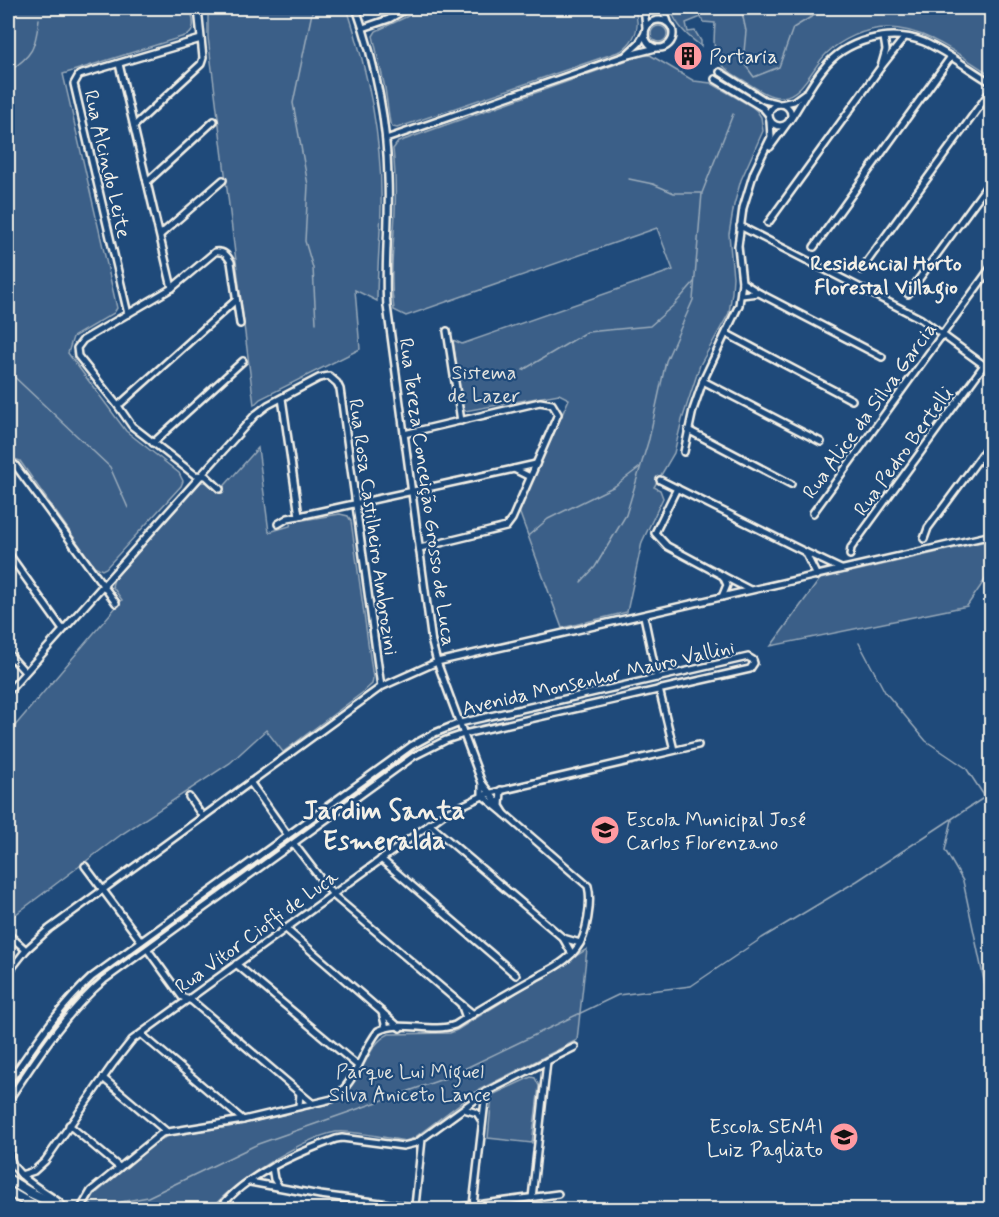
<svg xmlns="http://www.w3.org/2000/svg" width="999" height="1217" font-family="Mynerve,sans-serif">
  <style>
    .green { fill: #3a5f88; stroke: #97a8b8; stroke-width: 1.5 }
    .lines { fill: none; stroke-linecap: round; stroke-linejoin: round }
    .stream { stroke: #9cacbb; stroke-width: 1.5 }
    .street-casing { stroke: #f4f1e8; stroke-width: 10 }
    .secondary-casing { stroke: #f4f1e8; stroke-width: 12 }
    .street { stroke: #1f4a7a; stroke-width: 5 }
    .secondary { stroke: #1f4a7a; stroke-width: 8 }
    .labels { text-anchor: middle; stroke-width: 4.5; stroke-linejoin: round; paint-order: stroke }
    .poi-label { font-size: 20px; fill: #f4f1e8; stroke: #1f4a7a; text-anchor: start }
    .street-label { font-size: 20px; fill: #f4f1e8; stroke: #1f4a7a }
    .park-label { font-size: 20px; fill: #e1e2de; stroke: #1f4a7a }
    .neighbourhood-label { font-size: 21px; font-weight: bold; fill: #f4f1e8; stroke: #1f4a7a }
    .district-label { font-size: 26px; font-weight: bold; fill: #f4f1e8; stroke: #1f4a7a }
  </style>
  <rect width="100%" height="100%" fill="#1f4a7a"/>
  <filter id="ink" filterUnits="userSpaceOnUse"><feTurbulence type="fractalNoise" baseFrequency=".0167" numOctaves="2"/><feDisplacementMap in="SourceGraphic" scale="12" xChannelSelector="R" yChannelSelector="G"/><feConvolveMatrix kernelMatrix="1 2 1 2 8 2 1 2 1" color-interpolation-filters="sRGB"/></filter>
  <g filter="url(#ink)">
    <!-- green -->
    <g class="green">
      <path d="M8,8H191C192,17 197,29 188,35L63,74L117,308L114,313L73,337L68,353L126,431L179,473L183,481L181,486L106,568L102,570L94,566L20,461L8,457Z"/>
      <path d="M208,8H347C368,73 383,140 381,210C380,240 377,270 377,301L355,290L360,349L260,399L254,405L208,37Z"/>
      <path d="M362,8H392C382,14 371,18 362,8Z"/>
      <path d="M418,8H634C641,25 636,40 621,51L397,128L393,127L390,123L385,88L373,36L376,31L408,16Z"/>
      <path d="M670,8H981L985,16V34L991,40V75C959,55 925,27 885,28C866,28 841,40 827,53C813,66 803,95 782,97C768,98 753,86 741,79C712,63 713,52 715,23L703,22L701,17L686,23L688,32L695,31L701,41V46C686,35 676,25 670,8Z"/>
      <circle cx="659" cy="34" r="8"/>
      <path d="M650,55L694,81L711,83L751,106L757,111L761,117L763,131L741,180L734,205L729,234L733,277L732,292L729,313L700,365L682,420L674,453L654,487L660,490L663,498L642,542L627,612L562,628L519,511L569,399L559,394L465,411L463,408L453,340L462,344L673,270L657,228L406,316L394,310C389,273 394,246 395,210C396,190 395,169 393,149L398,142L639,56Z"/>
      <path d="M258,448L269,532L290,526L291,522L340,514L348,516L351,521L373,678L372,684L362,693L283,752L266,730L230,763L122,834L8,920V734L122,600L112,586L114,579L201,482H206L219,492Z"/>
      <path d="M991,540V571L967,606L771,646L820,579Z"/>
      <path d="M587,949L577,1040L477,1091L414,1138L405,1141C387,1138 352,1130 336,1132C300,1139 234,1182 211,1209H98L92,1207L90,1202L94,1195L156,1142L168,1136L234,1126L333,1103C342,1097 350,1088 356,1079C366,1064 371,1042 389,1034L450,1033L457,1030Z"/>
      <path d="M531,1077L535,1078L539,1086L532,1143L488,1138L492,1095Z"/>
    </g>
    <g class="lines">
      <!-- stream -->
      <g class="stream">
        <path d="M142,8L166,12"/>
        <path d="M313,8L293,103L308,185L305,241L313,268L316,323"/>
        <path d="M741,8L746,31L743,62L754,77L779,67L793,28L826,8"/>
        <path d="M981,8L985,16V34L992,40"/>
        <path d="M8,72C33,55 35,49 39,19"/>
        <path d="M629,179L653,184L674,193H701"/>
        <path d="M523,370L587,332L650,326L675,304L694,282"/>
        <path d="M8,371L110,467L128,508"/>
        <path d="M529,535L548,519L615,486L640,467"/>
        <path d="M581,582L595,567L626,515L649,439L666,361L693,300L702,193L733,114"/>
        <path d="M859,643L885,692L926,741L966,768L985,797"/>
        <path d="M952,820L945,850L963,881L992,1018"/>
        <path d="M121,1202L148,1197L258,1144L443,1079L618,995L691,986L762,938L857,881L985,797H992"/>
      </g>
      <!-- street casing -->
      <g class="street-casing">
        <g id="street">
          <path d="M356,8C375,62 387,120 388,178C390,221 384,263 387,306L432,643L437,662L482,783"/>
          <path d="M644,8L646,27"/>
          <path d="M663,8L668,22"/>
          <circle cx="659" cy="34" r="14"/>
          <path d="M363,28L389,19L408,8"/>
          <path d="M884,37L886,50L881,67L904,38"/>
          <path d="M626,55L639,43L645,33"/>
          <path d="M119,64L172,288"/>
          <path d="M720,72L764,100L777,103"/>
          <path d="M715,79L763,108L768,114"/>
          <circle cx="780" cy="115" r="11"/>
          <path d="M781,104L794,101L805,93"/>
          <path d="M790,120C801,104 810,85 823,69C845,40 890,28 924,42C947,52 970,70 992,83"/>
          <path d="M134,126L201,64L203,58L198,8"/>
          <path d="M386,139L625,56L656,48"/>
          <path d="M770,147L786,125"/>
          <path d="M147,182L214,121"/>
          <path d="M768,223L881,67"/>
          <path d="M740,226L921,319L992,371"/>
          <path d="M160,235L223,180"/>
          <path d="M814,247L950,58"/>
          <path d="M861,270L992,89"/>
          <path d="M759,293L882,357"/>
          <path d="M908,294L992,179"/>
          <path d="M741,295L759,293L742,282"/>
          <path d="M128,314L74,84L79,75L201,39"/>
          <path d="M447,331L461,421"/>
          <path d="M727,334L852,400"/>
          <path d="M703,381L821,442"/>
          <path d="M282,398L299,516"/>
          <path d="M118,406L236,300"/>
          <path d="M688,430L791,484"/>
          <path d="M404,434L540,402L552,404L558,414L512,519L506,527L420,548"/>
          <path d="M153,443L243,361"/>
          <path d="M684,452L693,410L703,381L739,305L742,282L738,246L743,208L754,172L771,137L770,121"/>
          <path d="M8,461L15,465L116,603"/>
          <path d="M530,477L514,469L536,464"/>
          <path d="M660,480L805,552"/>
          <path d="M677,488L655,533L667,546L723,576"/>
          <path d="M220,489L206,476L195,475L132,426L118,406L78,356L77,348L83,340L172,288L215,252C224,251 227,255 231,262L240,324"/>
          <path d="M813,513L992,266"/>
          <path d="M278,524L288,518L299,516L514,469"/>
          <path d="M924,539L928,528L992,441"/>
          <path d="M8,553L63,630"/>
          <path d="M850,555L851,548L984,365"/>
          <path d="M817,576L805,552L841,569"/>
          <path d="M722,597L727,585L723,576L750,590"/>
          <path d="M644,616L657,678"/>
          <path d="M8,653L25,672"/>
          <path d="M659,689L674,750"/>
          <path d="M8,692L255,415L268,405L319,378L329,376L337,383L340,389L381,687"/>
          <path d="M250,782L287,834"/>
          <path d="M189,797L203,817"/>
          <path d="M500,806L482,783V795L505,814L500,806L501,790"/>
          <path d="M429,824L563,938"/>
          <path d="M294,844L333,895L461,1004"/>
          <path d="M381,859L516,975"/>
          <path d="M85,866L141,941"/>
          <path d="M286,929L382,1012"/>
          <path d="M8,934L26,950"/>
          <path d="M148,950L182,997L192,1001L300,1093"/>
          <path d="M572,954L563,938L580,943"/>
          <path d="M236,964L358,1066"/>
          <path d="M8,973L26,950L49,929L381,687L437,662L992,535"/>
          <path d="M466,1018L461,1004L473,1014"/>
          <path d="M386,1028L382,1012L400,1028"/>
          <path d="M141,1034L243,1120"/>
          <path d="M103,1078L167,1132"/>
          <path d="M8,1083C34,1046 58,1008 92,977L411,746L435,733L460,723L748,657L753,660L754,663L750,669L464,734L446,740L414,756L104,980C64,1014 37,1058 8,1101"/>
          <path d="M299,1106L300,1093L312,1103"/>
          <path d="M464,1109L477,1113L482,1121"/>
          <path d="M69,1125L119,1167"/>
          <path d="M8,1131C12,1141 8,1149 11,1159C14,1176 47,1193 60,1203"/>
          <path d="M272,1167L274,1179L279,1187"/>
          <path d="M21,1175L34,1171L45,1161L113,1064L132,1040L444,814L487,794L698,745"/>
          <path d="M250,1182L320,1195L435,1210"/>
          <path d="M532,1198L547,1061"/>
          <path d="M473,1205L486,1092"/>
          <path d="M415,1206L422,1139"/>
          <path d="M80,1210L91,1191L162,1133L243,1120L332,1099C356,1084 361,1052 378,1031C401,1019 431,1034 455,1025C480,1009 506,994 531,980C547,971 566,963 577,948C587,936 592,901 588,886L505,814"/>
          <path d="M219,1210C241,1177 300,1152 336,1139L342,1138L403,1146L416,1143L486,1092L575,1047"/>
          <path d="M439,1210L558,1194"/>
        </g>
      </g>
      <!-- secondary casing -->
      <g class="secondary-casing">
        <g id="secondary">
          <path d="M8,1179L29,1192L68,1210"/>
          <path d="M8,1191L41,1210"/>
        </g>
      </g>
      <!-- street -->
      <use href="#street" class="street"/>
      <!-- secondary -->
      <use href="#secondary" class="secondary"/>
    </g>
  </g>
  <!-- icons -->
  <defs>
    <g id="building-disc" transform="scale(1.5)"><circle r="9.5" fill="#ff9aa2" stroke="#1f4a7a"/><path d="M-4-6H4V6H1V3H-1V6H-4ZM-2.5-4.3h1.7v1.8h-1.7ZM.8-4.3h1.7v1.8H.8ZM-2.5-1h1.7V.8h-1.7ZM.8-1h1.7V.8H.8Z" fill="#111"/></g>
    <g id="school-disc" transform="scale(1.5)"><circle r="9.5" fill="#ff9aa2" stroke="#1f4a7a"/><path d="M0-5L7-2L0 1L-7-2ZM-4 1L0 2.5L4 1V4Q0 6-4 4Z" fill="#111"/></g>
    <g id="university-disc" transform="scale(1.5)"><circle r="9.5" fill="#ff9aa2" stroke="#1f4a7a"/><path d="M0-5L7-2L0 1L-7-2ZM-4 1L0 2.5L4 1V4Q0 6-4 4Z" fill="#111"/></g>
  </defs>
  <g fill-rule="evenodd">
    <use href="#building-disc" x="688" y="56"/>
    <use href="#school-disc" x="605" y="830"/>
    <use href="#university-disc" x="844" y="1137"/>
  </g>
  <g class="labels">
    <!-- poi labels -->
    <g class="poi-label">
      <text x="709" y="63">Portaria</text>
      <text x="626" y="826">Escola Municipal José<tspan x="626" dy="23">Carlos Florenzano</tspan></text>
      <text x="823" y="1133" text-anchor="end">Escola SENAI<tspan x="823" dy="23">Luiz Pagliato</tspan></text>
    </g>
    <!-- street labels -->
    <g class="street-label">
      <text transform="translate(108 164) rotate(77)" y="7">Rua Alcindo Leite</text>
      <text transform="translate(869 410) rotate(-54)" y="7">Rua Alice da Silva Garcia</text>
      <text transform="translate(903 451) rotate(-54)" y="7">Rua Pedro Bertelli</text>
      <text transform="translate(428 492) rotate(82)" y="7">Rua Tereza Conceição Grosso de Luca</text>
      <text transform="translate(374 527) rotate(82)" y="7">Rua Rosa Castilheiro Ambrozini</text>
      <text transform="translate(598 677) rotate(-13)" y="7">Avenida Monsenhor Mauro Vallini</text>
      <text transform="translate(256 931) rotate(-36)" y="7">Rua Vitor Cioffi de Luca</text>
    </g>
    <!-- park labels -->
    <g class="park-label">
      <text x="484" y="379">Sistema<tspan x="484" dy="23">de Lazer</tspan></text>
      <text x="410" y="1078">Parque Lui Miguel<tspan x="410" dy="23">Silva Aniceto Lance</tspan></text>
    </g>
    <!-- neighbourhood labels -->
    <g class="neighbourhood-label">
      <text x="886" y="270">Residencial Horto<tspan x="886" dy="24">Florestal Villagio</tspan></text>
    </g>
    <!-- district labels -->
    <g class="district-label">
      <text x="384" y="819">Jardim Santa<tspan x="384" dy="30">Esmeralda</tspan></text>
    </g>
  </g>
  <!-- margin -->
  <rect width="999" height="1217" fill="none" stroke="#1f4a7a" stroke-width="30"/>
  <rect x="15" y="15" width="969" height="1187" fill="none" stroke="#f4f1e8" stroke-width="2" filter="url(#ink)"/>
</svg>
